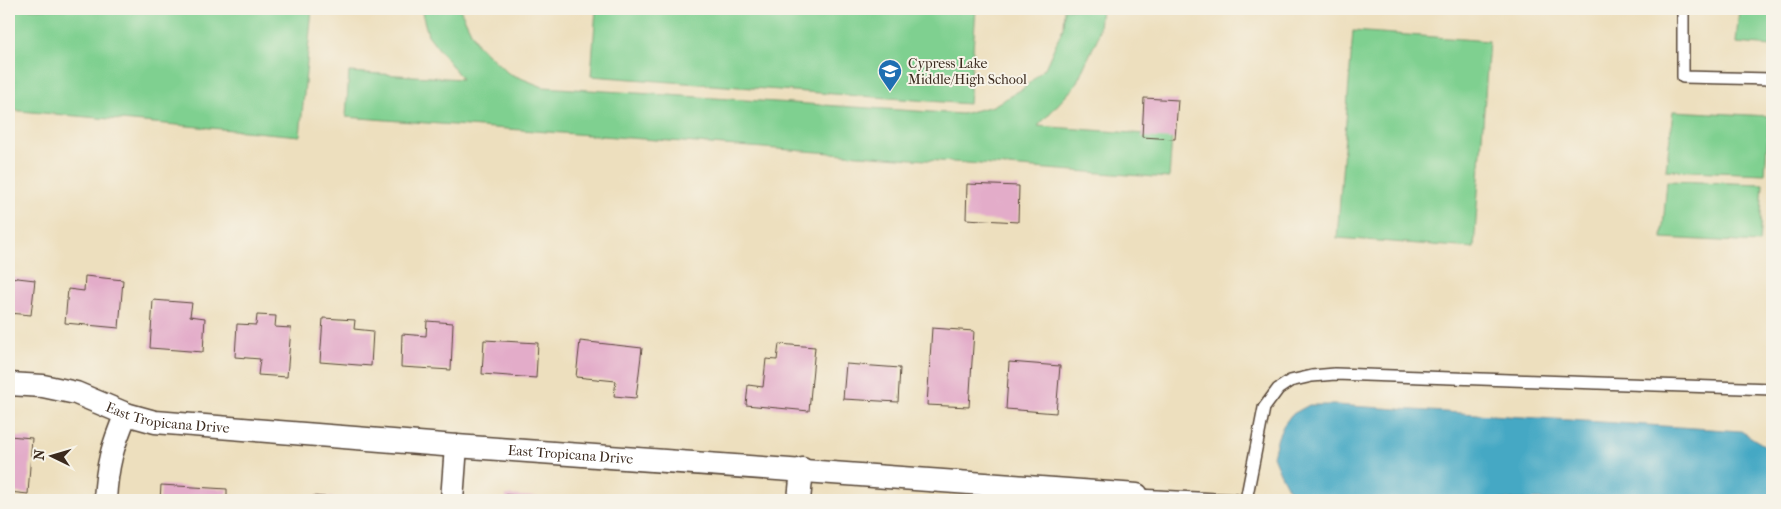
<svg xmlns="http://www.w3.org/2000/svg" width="1781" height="509" font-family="'IM FELL French Canon',serif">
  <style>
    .green { fill: #7fd090; stroke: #5d7d57 }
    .water { fill: #44a8c4; stroke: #406971 }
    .building { fill: #e3acc9 }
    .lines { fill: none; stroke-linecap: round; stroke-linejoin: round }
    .lane-casing { stroke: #564536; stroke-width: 14 }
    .street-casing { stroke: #564536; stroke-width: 25 }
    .lane { stroke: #fff; stroke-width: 11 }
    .street { stroke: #fff; stroke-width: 22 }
    .labels { text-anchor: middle; stroke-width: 4; stroke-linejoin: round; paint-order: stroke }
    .poi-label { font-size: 14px; fill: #3b2a1e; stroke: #f7f3e8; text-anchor: start }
    .street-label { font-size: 14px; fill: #3b2a1e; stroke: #f7f3e8 }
  </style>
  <rect width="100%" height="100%" fill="#f7f3e8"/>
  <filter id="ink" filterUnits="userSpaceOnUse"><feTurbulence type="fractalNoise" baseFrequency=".02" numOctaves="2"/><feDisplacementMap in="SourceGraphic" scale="10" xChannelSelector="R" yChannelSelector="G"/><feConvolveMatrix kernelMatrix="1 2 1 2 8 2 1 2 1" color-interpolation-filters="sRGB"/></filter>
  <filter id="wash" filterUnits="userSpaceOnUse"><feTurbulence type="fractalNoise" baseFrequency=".0096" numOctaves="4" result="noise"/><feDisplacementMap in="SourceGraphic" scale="20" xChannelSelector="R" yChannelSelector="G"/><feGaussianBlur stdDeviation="1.12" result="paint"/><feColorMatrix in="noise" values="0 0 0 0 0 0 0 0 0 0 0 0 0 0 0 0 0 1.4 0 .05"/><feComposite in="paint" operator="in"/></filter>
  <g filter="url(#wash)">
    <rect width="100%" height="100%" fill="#eddfbe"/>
    <!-- green -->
    <g class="green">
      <path d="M9,9H312L300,136L9,110Z"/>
      <path d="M421,9H460L477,44L508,73L543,87L962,114L993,106L1024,88L1045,68L1063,28L1064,9H1101L1098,37L1075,86L1038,126L1172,136L1169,178L346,117L349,72L462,79L428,35Z"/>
      <path d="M596,9H976L969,104L591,76Z"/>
      <path d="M1739,9H1772V46L1736,43Z"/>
      <path d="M1353,31L1489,41L1474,248L1337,238Z"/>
      <path d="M1673,111L1769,116L1765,174L1666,170Z"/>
      <path d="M1667,181L1763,184L1759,243L1662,238Z"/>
    </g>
    <!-- water -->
    <path class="water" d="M1309,405H1336L1741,431L1767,447L1772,455V499L1300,500L1289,490L1280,473L1273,456L1278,437L1283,426L1291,415Z"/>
    <g id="blocks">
      <!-- building -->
      <g class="building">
        <path d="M1144,98L1178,100L1175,139L1142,137Z"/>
        <path d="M967,184L1019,186L1018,222L966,219Z"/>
        <path d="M85,276L123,280L119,328L65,323L68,289L84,291Z"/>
        <path d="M9,277L35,280L31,315L9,313Z"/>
        <path d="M153,300L192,303L190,316L205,318L203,352L150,348Z"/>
        <path d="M257,315L276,316L275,327L291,328L287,377L258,375L260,359L235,357L237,324L256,325Z"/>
        <path d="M323,318L355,320L354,329L373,331L371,366L320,362Z"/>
        <path d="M427,321L453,323L451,370L401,367L402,334L426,336Z"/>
        <path d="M932,328L974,331L969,407L927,405Z"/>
        <path d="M484,340L538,343L536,378L482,374Z"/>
        <path d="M580,341L642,348L636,398L614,396L616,381L576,377Z"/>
        <path d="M779,344L815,347L809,411L746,405L748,385L763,387L766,359L777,360Z"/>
        <path d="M1009,362L1060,366L1056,413L1006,409Z"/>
        <path d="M846,364L900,368L898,402L843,399Z"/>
        <path d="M9,436L32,438L28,494L9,492Z"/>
        <path d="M161,485L227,489V500H160Z"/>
        <path d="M506,495L538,497V500H506Z"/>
        <path d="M313,496L347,499V500H313Z"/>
      </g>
    </g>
  </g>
  <g filter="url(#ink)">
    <use href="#blocks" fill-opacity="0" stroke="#564536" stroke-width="1"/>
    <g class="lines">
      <!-- lane casing -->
      <g class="lane-casing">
        <g id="lane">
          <path d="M1683,9V77L1772,79"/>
          <path d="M1137,495L1236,500"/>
          <path d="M1246,500L1264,408L1278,389L1290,381L1312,376L1335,374L1772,389"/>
        </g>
      </g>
      <!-- street casing -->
      <g class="street-casing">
        <g id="street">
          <path id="s1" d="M9,384L43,386L76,393L126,414L155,422L456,446L1137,495V500"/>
          <path d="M105,500C107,465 112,447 126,414"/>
          <path d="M452,500L456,446"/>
          <path d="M799,500L802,469"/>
        </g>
      </g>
      <!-- lane -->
      <use href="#lane" class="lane"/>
      <!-- street -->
      <use href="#street" class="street"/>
    </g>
  </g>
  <!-- icons -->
  <defs>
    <g id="school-pin" transform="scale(1.25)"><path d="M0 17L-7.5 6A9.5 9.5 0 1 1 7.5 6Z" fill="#1f6fb2" stroke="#f7f3e8"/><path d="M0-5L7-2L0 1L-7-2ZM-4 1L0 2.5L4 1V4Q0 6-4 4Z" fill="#fff"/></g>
  </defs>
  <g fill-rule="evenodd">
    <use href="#school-pin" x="890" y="71"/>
  </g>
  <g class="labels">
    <!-- poi labels -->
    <g class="poi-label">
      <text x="908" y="68">Cypress Lake<tspan x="908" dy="16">Middle/High School</tspan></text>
    </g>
    <!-- street labels -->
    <g class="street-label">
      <text dy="5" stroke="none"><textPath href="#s1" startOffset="164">East Tropicana Drive</textPath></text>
      <text dy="5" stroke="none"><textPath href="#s1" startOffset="569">East Tropicana Drive</textPath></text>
    </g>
  </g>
  <!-- margin -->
  <rect width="1781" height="509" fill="none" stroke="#f7f3e8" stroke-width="30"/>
  <!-- north arrow -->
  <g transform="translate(52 456) rotate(275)" stroke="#f7f3e8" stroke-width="4" paint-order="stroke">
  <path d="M0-4L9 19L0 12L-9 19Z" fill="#3b2a1e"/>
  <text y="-8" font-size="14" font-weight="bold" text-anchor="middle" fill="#3b2a1e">N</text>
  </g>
</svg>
